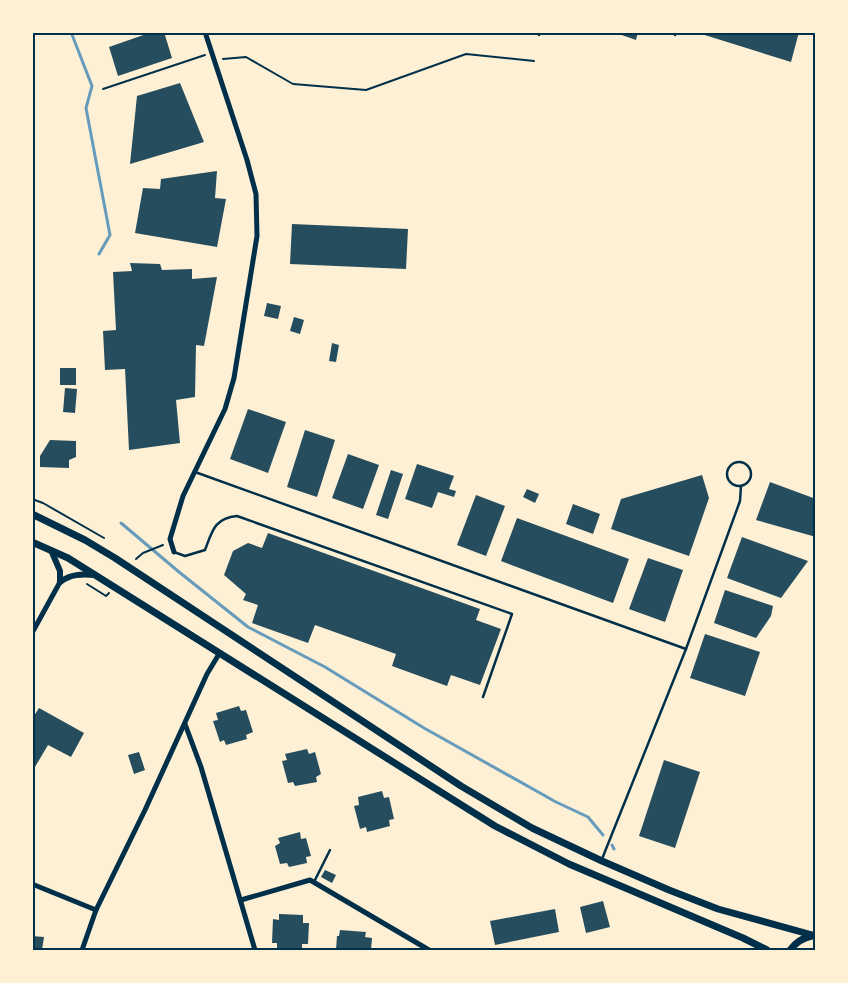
<svg xmlns="http://www.w3.org/2000/svg" width="848" height="983" font-family="'PT Sans',sans-serif">
  <style>
    .lines { fill: none; stroke-linecap: round; stroke-linejoin: round }
    .stream { stroke: #669bbc; stroke-width: 3 }
    .building { fill: #264d5e }
    .path { stroke: #003049; stroke-width: 2 }
    .service { stroke: #003049; stroke-width: 2.5 }
    .minor { stroke: #003049; stroke-width: 5 }
    .tertiary { stroke: #003049; stroke-width: 6 }
    .secondary { stroke: #003049; stroke-width: 7 }
    .neatline { fill: none; stroke: #003049; stroke-width: 2 }
  </style>
  <rect width="100%" height="100%" fill="#fdf0d5"/>
  <g class="lines">
    <!-- stream -->
    <g class="stream">
      <path d="M71,32L92,86L86,108L110,235L99,254"/>
      <path d="M121,523L179,572L248,627L325,667L424,728L556,802L588,817L603,835"/>
      <path d="M612,845L614,849"/>
    </g>
  </g>
  <!-- building -->
  <g class="building">
    <path d="M152,32H164L172,58L118,76L109,47Z"/>
    <path d="M613,32H638L636,40Z"/>
    <path d="M695,32H799L791,62Z"/>
    <path d="M180,83L204,142L130,164L137,96Z"/>
    <path d="M217,171L215,198L226,199L217,247L135,233L143,188L160,189L161,179Z"/>
    <path d="M292,224L408,229L406,269L290,264Z"/>
    <path d="M130,263L160,264L162,270L192,269V279L217,277L204,346L196,345L195,397L176,400L180,443L129,450L125,369L105,370L103,331L116,330L113,272L132,271Z"/>
    <path d="M267,303L281,306L278,319L264,316Z"/>
    <path d="M294,317L304,320L300,334L290,331Z"/>
    <path d="M332,343L339,345L336,362L329,361Z"/>
    <rect x="60" y="368" width="16" height="17"/>
    <path d="M65,388L77,389L75,413L63,412Z"/>
    <path d="M248,409L286,422L268,473L230,459Z"/>
    <path d="M305,430L335,440L317,497L287,487Z"/>
    <path d="M50,440L76,441V457L69,460V468L40,467V456Z"/>
    <path d="M348,454L379,465L363,509L332,498Z"/>
    <path d="M417,464L454,476L449,489L456,491L454,497L438,492L432,508L405,499Z"/>
    <path d="M391,470L403,474L388,519L376,515Z"/>
    <path d="M702,475L709,498L689,556L611,529L621,499Z"/>
    <path d="M770,482L816,499V537L756,520Z"/>
    <path d="M527,489L539,494L535,503L523,497Z"/>
    <path d="M476,495L505,506L486,556L457,545Z"/>
    <path d="M573,504L600,514L593,534L566,524Z"/>
    <path d="M517,518L629,559L613,603L501,561Z"/>
    <path d="M268,533L480,609L476,620L501,629L480,685L451,675L447,686L392,666L396,654L315,625L308,643L252,623L258,605L243,600L246,594L224,575L233,551L248,543L262,548Z"/>
    <path d="M742,537L808,561L781,598L727,578Z"/>
    <path d="M648,558L683,570L665,622L629,609Z"/>
    <path d="M725,590L773,606L771,616L756,638L714,623Z"/>
    <path d="M705,634L760,652L745,696L690,678Z"/>
    <path d="M239,706L241,711L246,710L253,732L246,735L247,739L226,745L224,740L220,742L213,721L218,720L216,713Z"/>
    <path d="M39,708L84,733L71,757L48,745L32,772V719Z"/>
    <path d="M307,749L309,754L315,752L321,774L316,777L317,782L295,786L293,782L288,783L282,761L287,760L285,754Z"/>
    <path d="M139,752L145,770L134,774L128,755Z"/>
    <path d="M664,760L700,772L675,848L639,836Z"/>
    <path d="M382,791L384,798L389,797L394,819L389,820L390,826L367,832L366,827L360,829L354,806L359,805L358,797Z"/>
    <path d="M300,832L301,839L306,838L311,856L306,857L307,863L289,867L287,863L280,864L275,846L280,843L278,838Z"/>
    <path d="M325,870L336,875L332,883L321,877Z"/>
    <path d="M603,901L610,927L586,933L580,907Z"/>
    <path d="M555,909L559,932L495,945L490,921Z"/>
    <path d="M279,914L303,915V923H309L308,944H302V949L277,948V943H272L273,919L279,920Z"/>
    <path d="M340,930L366,932L365,937L372,938L371,950H336L337,936H339Z"/>
    <path d="M32,936L44,937L42,950H32Z"/>
  </g>
  <g class="lines">
    <!-- path -->
    <g class="path">
      <path d="M223,59L246,57L293,84L366,90L466,54L534,61"/>
      <path d="M103,89L205,55"/>
      <path d="M32,279H33"/>
      <path d="M32,499L43,503L104,538"/>
      <path d="M136,559L143,553L163,545"/>
      <path d="M87,584L106,596L109,593"/>
    </g>
    <!-- service -->
    <g class="service">
      <path d="M539,35V32"/>
      <path d="M675,35L676,32"/>
      <circle cx="739" cy="474" r="12"/>
      <path d="M195,472L686,649"/>
      <path d="M174,552L185,556L205,550C212,532 214,518 237,516L512,614L483,697"/>
      <path d="M602,859L686,649L740,501L741,486"/>
      <path d="M314,882L330,850"/>
    </g>
    <!-- minor -->
    <g class="minor">
      <path d="M174,552L170,539L183,496L225,409L234,378L257,236L256,194L247,160L205,32"/>
      <path d="M32,633L60,582"/>
      <path d="M185,724L201,767L255,950"/>
      <path d="M32,884L96,910"/>
      <path d="M241,900L310,880L429,950"/>
      <path d="M82,950L96,910L145,810L207,674L219,654"/>
    </g>
    <!-- tertiary -->
    <g class="tertiary">
      <path d="M51,550L60,571V582"/>
      <path d="M60,582C71,574 81,574 95,575"/>
    </g>
    <!-- secondary -->
    <g class="secondary">
      <path d="M32,514L85,540L115,558L461,786L532,828L602,861L669,890L718,909L816,936"/>
      <path d="M32,542L68,558L495,826L569,864L743,938L767,950"/>
      <path d="M790,950C796,942 802,938 812,936"/>
    </g>
  </g>
  <!-- border -->
  <rect width="848" height="983" fill="none" stroke="#fdf0d5" stroke-width="68"/>
  <rect x="34" y="34" width="780" height="915" class="neatline"/>
</svg>
